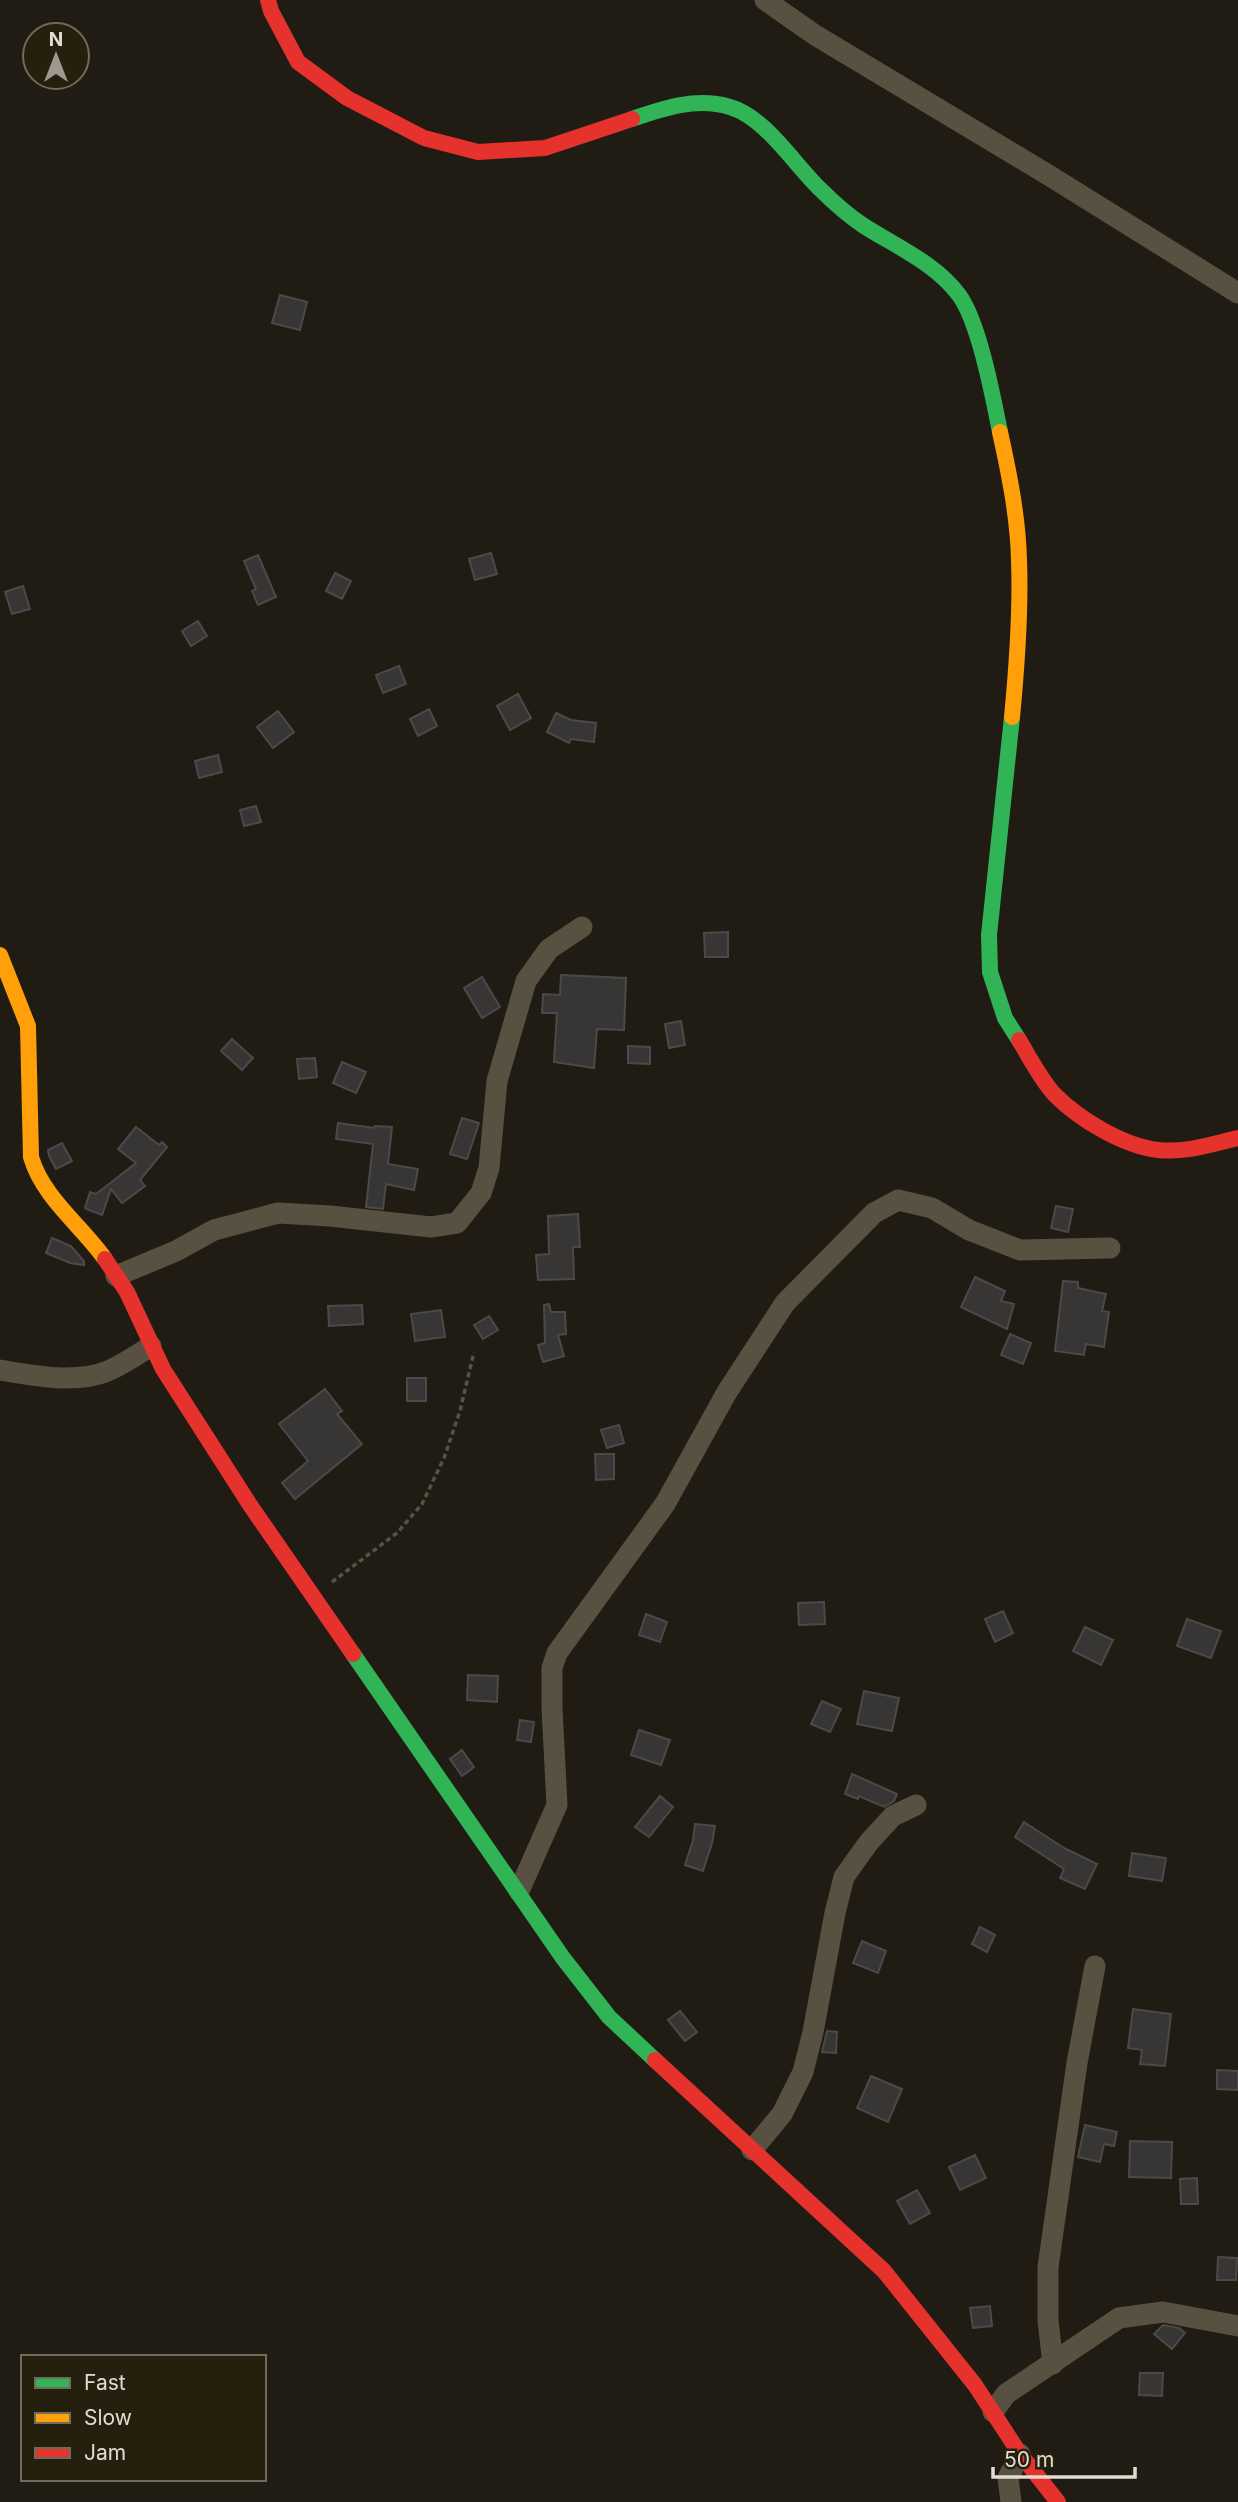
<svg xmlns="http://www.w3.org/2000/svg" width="1238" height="2502" font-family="Inter,sans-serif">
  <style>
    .building { fill: #383535; stroke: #4b4949; stroke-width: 2 }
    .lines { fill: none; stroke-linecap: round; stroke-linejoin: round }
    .path { stroke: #575246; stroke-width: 3.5; stroke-dasharray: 5 3.5; stroke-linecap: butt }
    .street { stroke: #585141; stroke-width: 21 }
    .fast { stroke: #30b455; stroke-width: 16 }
    .slow { stroke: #ff9f0a; stroke-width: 16 }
    .jam { stroke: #e5322d; stroke-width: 16 }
  </style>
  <rect width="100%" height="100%" fill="#201c13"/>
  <!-- building -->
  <g class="building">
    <path d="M280,295L307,302L300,330L272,323Z"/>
    <path d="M491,553L497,574L475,580L469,559Z"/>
    <path d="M258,555L276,597L258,605L252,591L256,589L244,561Z"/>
    <path d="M335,573L351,581L342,599L326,591Z"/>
    <path d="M23,586L30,609L12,614L5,592Z"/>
    <path d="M198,621L207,636L191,646L182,631Z"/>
    <path d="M399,666L406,684L383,693L376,675Z"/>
    <path d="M518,694L531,718L510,730L497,706Z"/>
    <path d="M429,709L437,726L418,736L410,719Z"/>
    <path d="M278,711L294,732L273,748L257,727Z"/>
    <path d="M556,713L571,720L596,723L594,742L571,739L569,743L547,732Z"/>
    <path d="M218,755L222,772L199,778L195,761Z"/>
    <path d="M256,806L261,822L244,826L240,810Z"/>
    <path d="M728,932V957H705L704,933Z"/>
    <path d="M561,975L626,978L624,1030L597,1029L594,1068L554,1062L557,1013H542L543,994L560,995Z"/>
    <path d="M482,977L500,1007L482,1018L464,988Z"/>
    <path d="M681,1021L685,1045L669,1048L665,1024Z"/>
    <path d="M232,1039L253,1058L242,1070L221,1051Z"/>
    <path d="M628,1046L650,1047V1064L628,1063Z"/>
    <path d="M315,1058L317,1077L299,1079L297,1059Z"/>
    <path d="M342,1062L366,1072L356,1093L333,1083Z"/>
    <path d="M462,1118L479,1123L467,1159L450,1154Z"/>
    <path d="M338,1123L374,1128L375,1126L392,1127L388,1164L418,1169L414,1190L386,1184L383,1209L366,1207L373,1144L336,1139Z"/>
    <path d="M136,1127L159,1145L162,1142L167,1147L140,1180L145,1186L122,1203L111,1189L102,1215L86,1209L85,1208L90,1192L96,1194L136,1163L118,1149Z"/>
    <path d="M62,1143L72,1161L56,1169L49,1156L48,1150Z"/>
    <path d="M1056,1206L1073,1209L1068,1232L1051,1228Z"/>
    <path d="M578,1214L580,1247H573L574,1279L538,1280L536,1255L549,1254L548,1216Z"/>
    <path d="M52,1238L71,1246L84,1261V1265L70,1263L46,1253Z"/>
    <path d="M975,1277L1005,1291L1001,1301L1014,1304L1007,1329L961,1307Z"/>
    <path d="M1063,1281L1078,1282V1288L1106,1294L1102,1311L1109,1312L1104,1347L1086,1344L1084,1355L1055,1351Z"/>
    <path d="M549,1304L551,1312H565L566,1334L558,1335L564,1356L543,1362L538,1345L545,1343L544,1305Z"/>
    <path d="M362,1305L363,1324L329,1326L328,1306Z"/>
    <path d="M441,1310L445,1337L415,1341L411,1314Z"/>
    <path d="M489,1316L498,1330L483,1339L474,1325Z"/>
    <path d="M1010,1334L1031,1343L1023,1364L1001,1355Z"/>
    <rect x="407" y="1378" width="19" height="23"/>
    <path d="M325,1389L342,1411L337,1414L362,1444L295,1499L282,1483L308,1461L279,1424Z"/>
    <path d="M619,1425L624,1443L607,1448L601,1430Z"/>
    <path d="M595,1454H614V1479L596,1480Z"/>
    <path d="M824,1602L825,1624L799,1625L798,1603Z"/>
    <path d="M1003,1611L1013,1633L995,1642L985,1619Z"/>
    <path d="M646,1614L667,1622L660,1642L639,1635Z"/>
    <path d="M1187,1619L1221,1631L1211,1658L1177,1646Z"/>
    <path d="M1085,1627L1113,1640L1101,1665L1073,1651Z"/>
    <path d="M468,1675L498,1676L497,1702L467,1700Z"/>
    <path d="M864,1691L899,1698L892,1731L857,1724Z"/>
    <path d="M822,1701L841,1709L830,1732L811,1724Z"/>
    <path d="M520,1720L534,1722L531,1742L517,1740Z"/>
    <path d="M639,1730L670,1740L661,1765L631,1755Z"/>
    <path d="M462,1750L474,1767L462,1776L450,1759Z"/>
    <path d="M852,1774L897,1794L894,1801L884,1807L859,1796L858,1799L845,1794Z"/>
    <path d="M660,1796L673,1807L649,1837L635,1827Z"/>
    <path d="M1024,1822L1064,1848L1097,1864L1085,1889L1060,1878L1064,1869L1015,1837Z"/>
    <path d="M695,1824L715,1826L712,1843L703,1871L685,1865L693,1840Z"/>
    <path d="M1132,1853L1166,1858L1162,1881L1129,1876Z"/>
    <path d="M980,1927L995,1935L987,1952L972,1944Z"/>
    <path d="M862,1941L886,1951L878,1973L853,1963Z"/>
    <path d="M1133,2009L1171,2014L1165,2066L1140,2064L1142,2050L1128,2048Z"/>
    <path d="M680,2011L697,2032L685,2041L668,2020Z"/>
    <path d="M827,2031L837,2032L836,2053L822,2052Z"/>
    <path d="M1217,2070L1238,2071V2090L1217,2089Z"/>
    <path d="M871,2076L902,2089L888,2122L857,2108Z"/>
    <path d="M1085,2125L1117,2132L1114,2146L1104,2144L1100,2162L1078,2157Z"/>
    <path d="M1130,2141L1172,2142L1171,2178L1129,2177Z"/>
    <path d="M975,2155L986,2178L960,2190L949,2167Z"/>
    <path d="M1197,2178L1198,2204H1181L1180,2179Z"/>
    <path d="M917,2190L930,2213L910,2224L897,2201Z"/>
    <path d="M1218,2257L1237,2258L1236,2280H1217Z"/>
    <path d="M990,2306L992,2326L973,2328L970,2308Z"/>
    <path d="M1163,2325L1179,2328L1185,2333L1172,2349L1154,2334Z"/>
    <path d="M1140,2373H1163L1162,2396L1139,2395Z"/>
  </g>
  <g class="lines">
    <!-- path -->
    <path class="path" d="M332,1582L397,1533L422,1504L444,1458L460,1411L474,1352"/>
    <!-- street -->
    <g class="street">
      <path d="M765,0L815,35L1050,176L1238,293"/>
      <path d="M116,1276L176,1251L214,1230L278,1213L330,1216L431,1227L457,1223L481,1193L489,1168L497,1081L526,981L549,949L582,927"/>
      <path d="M0,1370C34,1376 76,1384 108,1371C124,1364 137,1355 151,1346"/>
      <path d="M519,1891L557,1805L552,1708V1668L557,1653L665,1504L727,1392L785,1303L874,1213L898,1200L932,1208L969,1230L1020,1250L1110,1248"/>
      <path d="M752,2150L782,2114L803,2072L813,2032L835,1913L844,1877L869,1842L893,1816L916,1805"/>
      <path d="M1053,2364L1048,2321V2267L1077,2063L1095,1966"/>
      <path d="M993,2412L1006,2394L1119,2318L1163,2312L1238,2326"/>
      <path d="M1011,2502L1008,2478L1020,2454"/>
    </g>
    <!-- fast -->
    <g class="fast">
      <path d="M632,119C664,108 696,97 730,107C765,117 794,164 820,189C833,202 849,216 864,226C897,247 935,263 959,295C979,322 993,397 1000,432"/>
      <path d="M1012,717L989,935L990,972L1005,1018L1019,1040"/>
      <path d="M353,1654L563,1958L609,2017L655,2060"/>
    </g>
    <!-- slow -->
    <g class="slow">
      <path d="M1000,432C1009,473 1018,517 1019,560C1021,612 1017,665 1012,717"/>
      <path d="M0,955L28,1026L31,1157C43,1198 81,1225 105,1259"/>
    </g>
    <!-- jam -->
    <g class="jam">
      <path d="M268,0L271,11L298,62L347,98L424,138L478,152L545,148L632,119"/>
      <path d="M1019,1040C1030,1058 1041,1080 1055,1095C1079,1119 1123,1146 1158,1150C1185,1153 1213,1144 1238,1138"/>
      <path d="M105,1259L127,1292L163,1369L250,1505L353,1654"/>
      <path d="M655,2060L884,2271L975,2385L1020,2454L1058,2502"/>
    </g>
  </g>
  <!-- legend -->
  <rect x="21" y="2355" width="245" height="126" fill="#251f0e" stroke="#706b5c" stroke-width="2"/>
  <rect x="35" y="2378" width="35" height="10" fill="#30b455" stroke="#706b5c" stroke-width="2"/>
  <text x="84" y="2390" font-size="21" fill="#e0dcd2">Fast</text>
  <rect x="35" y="2413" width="35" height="10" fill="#ff9f0a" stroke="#706b5c" stroke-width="2"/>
  <text x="84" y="2425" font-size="21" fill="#e0dcd2">Slow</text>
  <rect x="35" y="2448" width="35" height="10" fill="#e5322d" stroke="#706b5c" stroke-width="2"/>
  <text x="84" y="2460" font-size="21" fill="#e0dcd2">Jam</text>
  <!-- north arrow -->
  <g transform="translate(56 56)"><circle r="33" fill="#251f0e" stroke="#706b5c" stroke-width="2"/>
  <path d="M0-5L12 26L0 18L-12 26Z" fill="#9d998f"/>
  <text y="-10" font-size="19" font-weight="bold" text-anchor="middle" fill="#e0dcd2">N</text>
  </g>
  <!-- scale -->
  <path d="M993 2467v10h142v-10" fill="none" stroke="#e0dcd2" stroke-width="3.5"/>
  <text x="1004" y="2467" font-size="21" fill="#e0dcd2" stroke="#251f0e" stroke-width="5" paint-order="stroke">50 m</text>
</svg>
